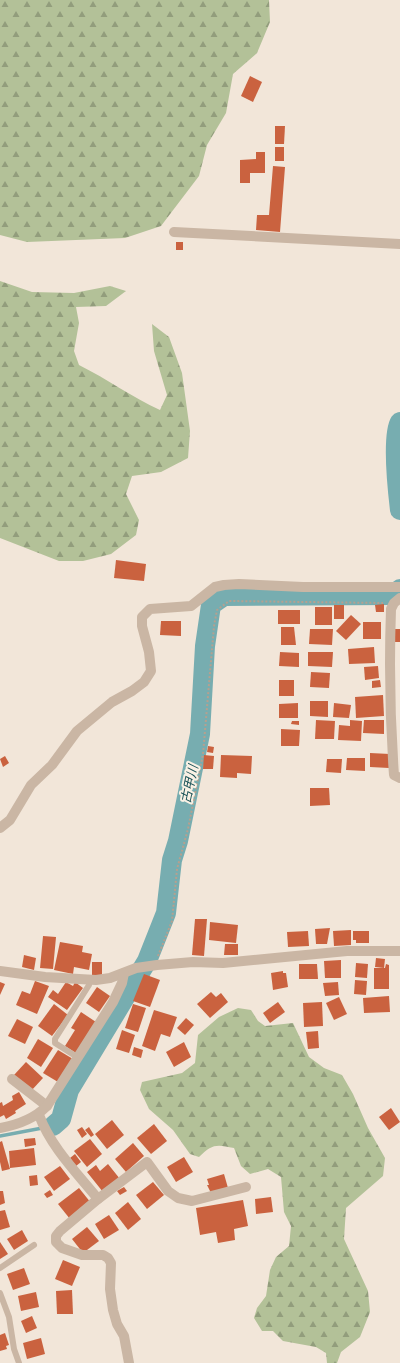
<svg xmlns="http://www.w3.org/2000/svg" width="400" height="1363" font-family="'Exo 2','Noto Sans JP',sans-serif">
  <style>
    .forest { fill: url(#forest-firs) }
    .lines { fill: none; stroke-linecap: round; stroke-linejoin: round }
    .stream { stroke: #77adb0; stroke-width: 3.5 }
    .river { stroke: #77adb0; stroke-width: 20 }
    .building { fill: #ca623f }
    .path { stroke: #b6a08f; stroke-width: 2; stroke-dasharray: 2 2; stroke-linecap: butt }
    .lane { stroke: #cab6a4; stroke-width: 6 }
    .street { stroke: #cab6a4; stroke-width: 10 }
    .labels { text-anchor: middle; stroke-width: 4; stroke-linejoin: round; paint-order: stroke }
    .water-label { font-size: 13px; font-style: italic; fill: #1b5358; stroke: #faf1e5 }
  </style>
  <defs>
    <pattern id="forest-firs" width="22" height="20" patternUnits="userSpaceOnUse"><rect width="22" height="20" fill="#b3c198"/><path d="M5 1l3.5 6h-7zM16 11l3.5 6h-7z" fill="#929d7c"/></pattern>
  </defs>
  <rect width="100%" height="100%" fill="#f2e6d9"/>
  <!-- forest -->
  <g class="forest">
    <path d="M0,0H269L270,22L257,53L233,74L226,113L207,145L199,176L161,226L125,238L27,242L0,235Z"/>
    <path d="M0,281L32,292L74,293L110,286L126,291L106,306L76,307L79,323L74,351L79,365C107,379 132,397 160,410L167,395L154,351L152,324L169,337L182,373L190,431L188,458L161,472L132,476L126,494L139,520L136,535L111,554L83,561H59L0,538Z"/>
    <path d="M238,1008L251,1010L258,1021L265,1026L293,1023L309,1057L324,1068L342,1075L353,1094L368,1128L385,1158L383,1176L346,1208L344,1239L368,1291L370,1312L360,1337L341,1352L337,1363H327L326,1353L316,1347L283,1341L273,1331H262L254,1318L257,1308L266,1296L270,1270L276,1257L289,1246L291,1226L284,1212L281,1177L268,1169L250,1174L241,1166L234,1148C216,1144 212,1144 199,1157L190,1154L173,1130L149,1109L140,1090L142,1082L182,1073L195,1063L198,1035L219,1017Z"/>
  </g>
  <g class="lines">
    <!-- stream -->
    <path class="stream" d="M0,1136L53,1126"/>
    <!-- river -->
    <g class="river">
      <path d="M400,422C392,434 398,493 400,510"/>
      <path d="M53,1126L61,1119L69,1090L147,961L166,913L172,860L178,841L200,734L205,646L211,605L224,596L394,595L400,589"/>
    </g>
  </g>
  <!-- building -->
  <g class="building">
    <path d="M250,76L262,82L253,102L241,96Z"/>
    <path d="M275,126H285L284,144H275Z"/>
    <rect x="275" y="147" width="9" height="14"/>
    <path d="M256,152H265V173H250V183H240V160L256,159Z"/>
    <path d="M273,166L285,167L280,232L256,230L257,215H269Z"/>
    <rect x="176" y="242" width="7" height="8"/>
    <path d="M116,560L146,564L144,581L114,578Z"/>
    <path d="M384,604V612H376L375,605Z"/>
    <rect x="334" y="605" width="10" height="14"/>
    <rect x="315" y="607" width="17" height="18"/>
    <rect x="278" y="610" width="22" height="14"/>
    <path d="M351,615L361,624L346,640L336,631Z"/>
    <path d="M161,621H181V636L160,635Z"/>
    <rect x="363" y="622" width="18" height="17"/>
    <path d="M281,627H294L296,645H281Z"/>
    <path d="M310,629H333L332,645L309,644Z"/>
    <rect x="395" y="629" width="5" height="13"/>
    <path d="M374,647L375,663L349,664L348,649Z"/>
    <path d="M280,652L299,653V667L279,666Z"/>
    <path d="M308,652H333L332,667L308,666Z"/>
    <path d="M378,666L379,678L365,680L364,667Z"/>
    <path d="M311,672L330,673L329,688L310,687Z"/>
    <rect x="279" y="680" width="15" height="16"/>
    <path d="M380,680L381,687L372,688V681Z"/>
    <path d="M383,695L384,716L356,718L355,697Z"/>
    <path d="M310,701H328V717L310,716Z"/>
    <path d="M298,703V718H279V704Z"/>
    <path d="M334,703L351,705L349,718L333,717Z"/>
    <path d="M316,720L335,721L334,739H315Z"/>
    <path d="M350,720L362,721L361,741L338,740L339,725L350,726Z"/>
    <path d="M364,720H384V734L363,733Z"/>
    <path d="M292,721H299V725L291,724Z"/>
    <path d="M281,729L300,730L299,746H281Z"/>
    <path d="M208,746L214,747L213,753L207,752Z"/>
    <path d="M370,753L390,754L389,768L370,767Z"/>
    <path d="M204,755L214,756L213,769H203Z"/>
    <path d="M221,755L252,756L251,774L237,773V778L220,777Z"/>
    <path d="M5,756L9,763L3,767L0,759Z"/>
    <path d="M347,758H365V771L346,770Z"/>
    <path d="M327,759H342L341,773L326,772Z"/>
    <path d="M310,788H329L330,805L310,806Z"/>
    <path d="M195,919H207L204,956L192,955Z"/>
    <path d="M210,922L238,925L236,943L209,940Z"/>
    <path d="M330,928L327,944H316L315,929Z"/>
    <path d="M351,930V945L334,946L333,931Z"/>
    <path d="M308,931L309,946L288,947L287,932Z"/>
    <path d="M353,931H369V943H356V940H353Z"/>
    <path d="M43,936L56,937L53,969L40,968Z"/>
    <path d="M60,942L83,946L82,952L92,954L89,970L74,967L73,974L54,970Z"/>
    <path d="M225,944H238V955H224Z"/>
    <path d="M24,955L36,958L34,970L22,967Z"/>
    <path d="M376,958L385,959L384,968L375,967Z"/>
    <path d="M341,960V978H325L324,961Z"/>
    <rect x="92" y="962" width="10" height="14"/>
    <path d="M356,963L368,964L367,978L355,977Z"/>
    <path d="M299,964H317L318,979H299Z"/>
    <path d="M386,964L389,965V989H374V968H385Z"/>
    <path d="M283,971V973H286L288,987L273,990L271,973Z"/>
    <path d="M144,974L160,980L150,1007L133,1001Z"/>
    <path d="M355,980L367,981L366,995L354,994Z"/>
    <path d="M35,981L49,986L37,1014L16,1005L22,991L30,994Z"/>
    <path d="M0,982L5,984L0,995Z"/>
    <path d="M66,982L73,986L75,982L83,988L67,1010L48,997L53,990L58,994Z"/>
    <path d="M338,982L339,995L325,996L323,983Z"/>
    <path d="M97,987L110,996L99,1012L86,1003Z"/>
    <path d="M211,992L216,997L221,993L228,1002L210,1018L197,1004Z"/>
    <path d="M389,996L390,1012L364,1013L363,998Z"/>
    <path d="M339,997L347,1014L334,1020L326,1003Z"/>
    <path d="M278,1002L285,1012L270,1023L263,1013Z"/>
    <path d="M322,1002L323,1026L304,1027L303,1003Z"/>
    <path d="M54,1004L68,1015L52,1036L38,1026Z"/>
    <path d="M133,1004L146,1008L138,1032L125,1028Z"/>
    <path d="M154,1010L177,1017L170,1037L161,1034L155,1051L142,1046Z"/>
    <path d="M81,1012L96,1022L76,1053L65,1046L75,1030L71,1028Z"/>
    <path d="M186,1018L194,1025L185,1035L177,1028Z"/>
    <path d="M17,1019L33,1027L25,1044L8,1036Z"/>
    <path d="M122,1030L135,1035L129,1053L116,1049Z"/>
    <path d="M318,1031L319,1048L308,1049L306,1032Z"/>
    <path d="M38,1039L53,1048L41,1067L27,1058Z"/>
    <path d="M184,1042L191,1057L174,1067L166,1052Z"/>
    <path d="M134,1047L143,1050L141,1058L132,1055Z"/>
    <path d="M58,1050L73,1059L58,1082L43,1073Z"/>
    <path d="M26,1062L43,1078L31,1091L14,1075Z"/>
    <path d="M19,1092L26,1104L15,1111L16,1113L6,1119L4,1115L0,1117V1103L2,1102L3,1106L13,1100L12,1096Z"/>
    <path d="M391,1108L400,1122L389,1130L379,1117Z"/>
    <path d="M112,1120L124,1135L107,1149L95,1134Z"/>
    <path d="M154,1124L167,1141L151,1154L137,1138Z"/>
    <path d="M82,1127L87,1134L82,1138L77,1130Z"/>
    <path d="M89,1127L94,1135L91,1137L85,1130Z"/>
    <path d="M35,1138L36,1145L25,1147L24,1139Z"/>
    <path d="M90,1139L102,1154L87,1167L74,1151Z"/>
    <path d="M2,1141L10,1169L2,1171L0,1162V1142Z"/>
    <path d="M133,1143L144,1156L126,1172L115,1159Z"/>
    <path d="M34,1148L36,1165L10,1168L9,1151Z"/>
    <path d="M75,1154L81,1162L76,1166L70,1158Z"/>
    <path d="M184,1157L193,1172L176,1182L167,1167Z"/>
    <path d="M108,1164L120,1179L103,1192L87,1172L96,1165L100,1171Z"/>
    <path d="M60,1166L70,1179L54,1191L44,1177Z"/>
    <path d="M224,1174L228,1188L211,1193L207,1185H209L207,1179Z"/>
    <path d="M37,1175L38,1185L30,1186L29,1176Z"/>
    <path d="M153,1182L164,1195L147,1209L136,1195Z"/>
    <path d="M124,1187L127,1191L120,1195L117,1191Z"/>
    <path d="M79,1188L91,1203L70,1219L58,1204Z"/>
    <path d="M50,1190L53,1195L47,1198L44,1194Z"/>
    <path d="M0,1191H3L5,1203L0,1205Z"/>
    <path d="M271,1197L273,1212L256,1214L255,1199Z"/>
    <path d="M243,1200L248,1226L234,1229L235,1240L218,1243L216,1232L200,1235L196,1208Z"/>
    <path d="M128,1202L141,1219L128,1230L115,1213Z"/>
    <path d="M5,1210L10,1227L0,1230V1211Z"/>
    <path d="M109,1215L119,1230L104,1239L95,1224Z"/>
    <path d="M87,1227L99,1241L83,1253L72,1239Z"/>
    <path d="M22,1230L28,1241L14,1250L7,1239Z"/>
    <path d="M0,1242L8,1254L0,1259Z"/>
    <path d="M63,1260L80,1267L72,1286L55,1279Z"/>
    <path d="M24,1268L30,1284L13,1290L7,1274Z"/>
    <path d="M72,1290L73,1314H57L56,1291Z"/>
    <path d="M36,1292L39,1307L21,1311L18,1296Z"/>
    <path d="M32,1316L37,1328L26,1333L21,1321Z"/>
    <path d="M5,1333L9,1345L6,1346L7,1349L0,1351V1335Z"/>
    <path d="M41,1338L45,1354L27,1359L23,1343Z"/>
  </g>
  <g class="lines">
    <!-- path -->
    <path class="path" d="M158,956L172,921L177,869L188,829L203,754L214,626L217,610L229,601L383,603"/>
    <!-- lane -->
    <g class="lane">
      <path d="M77,1057L55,1043V1039L89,985L90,979"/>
      <path d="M0,1268L34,1245"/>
      <path d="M0,1293L9,1317L14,1349L19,1363"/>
    </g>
    <!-- street -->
    <g class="street">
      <path d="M174,232L400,244"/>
      <path d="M400,598L394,603L391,609C389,665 390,720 394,775L400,778"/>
      <path d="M0,828L10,820L31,785L52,765L77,731L112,702L132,691L144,682L151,671L149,652L142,626V617L150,609L191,606L215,587L224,585L239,584L303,587H400"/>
      <path d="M0,971L45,977L96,980L110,978L136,968L157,965L193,962L223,963L347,951H400"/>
      <path d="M12,1079L47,1106"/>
      <path d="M39,1115C51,1147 76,1172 98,1199L60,1231L56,1236V1242L62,1248L82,1255H103L108,1258L111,1263L110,1289L113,1310L117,1324L124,1336L129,1363"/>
      <path d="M0,1128C17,1125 34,1119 47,1106L113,1002L122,983L124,973"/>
      <path d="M98,1199L147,1162L168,1191L178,1198L192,1201L246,1187"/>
    </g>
  </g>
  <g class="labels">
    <!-- water labels -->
    <g class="water-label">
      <text transform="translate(189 784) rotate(-78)" y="5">古甲川</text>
    </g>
  </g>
</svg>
